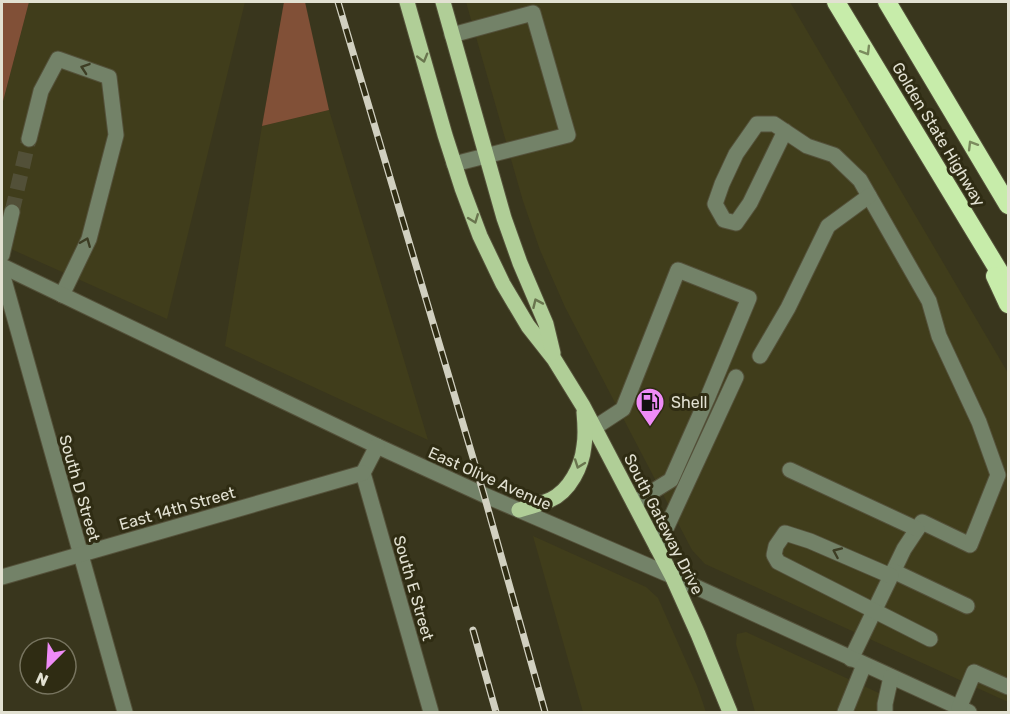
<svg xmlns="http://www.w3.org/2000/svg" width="1010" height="714" font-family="Rubik,sans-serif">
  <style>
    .built { fill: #403d1b }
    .green { fill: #815037 }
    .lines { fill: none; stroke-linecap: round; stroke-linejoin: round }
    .minor-tunnel { stroke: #525038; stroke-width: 15; stroke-dasharray: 15 8; stroke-linecap: butt }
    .minor-casing { stroke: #54513a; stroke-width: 17 }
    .major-casing { stroke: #54513a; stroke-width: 17 }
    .highway-casing { stroke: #54513a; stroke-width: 20 }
    .minor { stroke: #738268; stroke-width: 15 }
    .major { stroke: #b0ce97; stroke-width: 15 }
    .highway { stroke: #c7ecaa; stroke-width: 18 }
    .rail-casing { stroke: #d1d0c0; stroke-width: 7 }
    .rail { stroke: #2f2c13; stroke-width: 4.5; stroke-dasharray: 14; stroke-linecap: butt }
    .oneway { stroke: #7b8c5e }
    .oneway2 { stroke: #69754e }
    .oneway3 { stroke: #3d3d24 }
    .labels { text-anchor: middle; stroke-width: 6; stroke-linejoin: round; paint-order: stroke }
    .street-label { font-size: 16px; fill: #e2e1d2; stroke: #2f2c13 }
    .poi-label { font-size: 16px; fill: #e2e1d2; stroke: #2f2c13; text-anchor: start }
  </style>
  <rect width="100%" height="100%" fill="#39361d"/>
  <!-- built -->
  <g class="built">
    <path d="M29,2H245L167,319L2,245V105Z"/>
    <path d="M466,2H790L1008,373V702L705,564L692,550L565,307L540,250L523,201Z"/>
    <path d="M329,110L428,440L225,346L262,126Z"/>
    <path d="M533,536L646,587L658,598L697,686L706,712H583Z"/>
    <path d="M746,632L881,694L878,712H755L736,644L737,634Z"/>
  </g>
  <!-- green -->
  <g class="green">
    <path d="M2,2H29L2,105Z"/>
    <path d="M284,2H305L329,110L262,126Z"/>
  </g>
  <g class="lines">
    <!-- minor-tunnel -->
    <path class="minor-tunnel" d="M12,212L29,139"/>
    <!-- minor casing -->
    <g class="minor-casing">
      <g id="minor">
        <path d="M452,35L533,13L568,135L454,164"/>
        <path d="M785,131L750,203L736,223L724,220L715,204L722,184L736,154L757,124H774L807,146L834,155L860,180L929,301L939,336L979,422L998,475L970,545L922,522L904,549L851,659"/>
        <path d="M29,139L41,91L58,59L109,77L116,135L89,239L62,295"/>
        <path d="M2,255L12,212"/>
        <path d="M2,266L377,446L484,495L672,576L969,712"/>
        <path d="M2,273L125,712"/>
        <path d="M760,356L788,308L828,226L869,196"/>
        <path d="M594,428L623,409L678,270L749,298L707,399L671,480L634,503"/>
        <path d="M790,470L917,529"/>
        <path d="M363,473L431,712"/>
        <path d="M363,473L377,446"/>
        <path d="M657,548L736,377"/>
        <path d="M893,571L967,606"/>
        <path d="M891,576L810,541L785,533L776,546L774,555L778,562L930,639"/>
        <path d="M2,577L363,473"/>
        <path d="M959,708L974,672L1008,687"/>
        <path d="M845,712L864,665"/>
        <path d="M885,712V704L891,677"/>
      </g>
    </g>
    <!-- major casing -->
    <g class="major-casing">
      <g id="major">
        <path d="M407,2L445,135L462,188L480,236L503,284L528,326L554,359L583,406L672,576L698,634L730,712"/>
        <path d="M443,2L504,218L520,263L546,324L553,353"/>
        <path d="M519,510C529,507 540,504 550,500C570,491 582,466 584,446C586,435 585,423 584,412"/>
      </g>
    </g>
    <!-- highway casing -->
    <g class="highway-casing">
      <g id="highway">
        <path d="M836,2L1008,286"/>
        <path d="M887,2L1008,205"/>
        <path d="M995,276L1008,304"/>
      </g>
    </g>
    <!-- minor -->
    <use href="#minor" class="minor"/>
    <!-- major -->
    <use href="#major" class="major"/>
    <!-- highway -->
    <use href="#highway" class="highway"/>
    <!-- rail casing -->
    <g class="rail-casing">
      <g id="rail">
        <path d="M338,2L484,495L545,712"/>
        <path d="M473,630L496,712"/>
      </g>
    </g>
    <!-- rail -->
    <use href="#rail" class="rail"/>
  </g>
  <!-- one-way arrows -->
  <defs><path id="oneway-chevron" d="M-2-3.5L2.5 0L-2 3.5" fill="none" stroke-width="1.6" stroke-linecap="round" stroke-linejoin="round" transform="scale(1.5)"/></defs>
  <g class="oneway">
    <use href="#oneway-chevron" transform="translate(866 51) rotate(59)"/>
    <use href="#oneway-chevron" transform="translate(972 145) rotate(-121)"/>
  </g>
  <g class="oneway2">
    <use href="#oneway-chevron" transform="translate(423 58) rotate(74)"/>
    <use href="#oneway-chevron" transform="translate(474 219) rotate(69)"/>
    <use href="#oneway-chevron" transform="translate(537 303) rotate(-114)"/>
    <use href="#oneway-chevron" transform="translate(579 464) rotate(110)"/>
  </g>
  <g class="oneway3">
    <use href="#oneway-chevron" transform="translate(85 68) rotate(-161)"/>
    <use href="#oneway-chevron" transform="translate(86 242) rotate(-68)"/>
    <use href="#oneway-chevron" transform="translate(837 552) rotate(-156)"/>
  </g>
  <!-- icons -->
  <defs>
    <g id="fuel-pin" transform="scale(1.5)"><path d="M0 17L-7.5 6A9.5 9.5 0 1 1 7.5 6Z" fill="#ef8bf7" stroke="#2f2c13"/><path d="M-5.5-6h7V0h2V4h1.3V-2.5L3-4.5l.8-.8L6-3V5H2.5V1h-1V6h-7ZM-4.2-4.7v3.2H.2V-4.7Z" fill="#111"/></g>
  </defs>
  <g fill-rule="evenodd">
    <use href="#fuel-pin" x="650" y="402"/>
  </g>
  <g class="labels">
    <!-- street labels -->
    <g class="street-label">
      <text transform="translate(939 134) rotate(59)" y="6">Golden State Highway</text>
      <text transform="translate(490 478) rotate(24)" y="6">East Olive Avenue</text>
      <text transform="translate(80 488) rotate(74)" y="6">South D Street</text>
      <text transform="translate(177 508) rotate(-16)" y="6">East 14th Street</text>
      <text transform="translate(664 524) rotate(63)" y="6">South Gateway Drive</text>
      <text transform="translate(414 588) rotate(74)" y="6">South E Street</text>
    </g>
    <!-- poi labels -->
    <g class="poi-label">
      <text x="671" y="408">Shell</text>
    </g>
  </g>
  <!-- border -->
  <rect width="1010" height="714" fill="none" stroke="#e2e1d2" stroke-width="6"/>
  <!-- north arrow -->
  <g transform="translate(48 666) rotate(204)"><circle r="28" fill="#2f2c13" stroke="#77745f" stroke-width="1.5"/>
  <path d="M0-4.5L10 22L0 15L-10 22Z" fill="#ef8bf7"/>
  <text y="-9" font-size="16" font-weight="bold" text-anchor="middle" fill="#e2e1d2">N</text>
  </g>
</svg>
